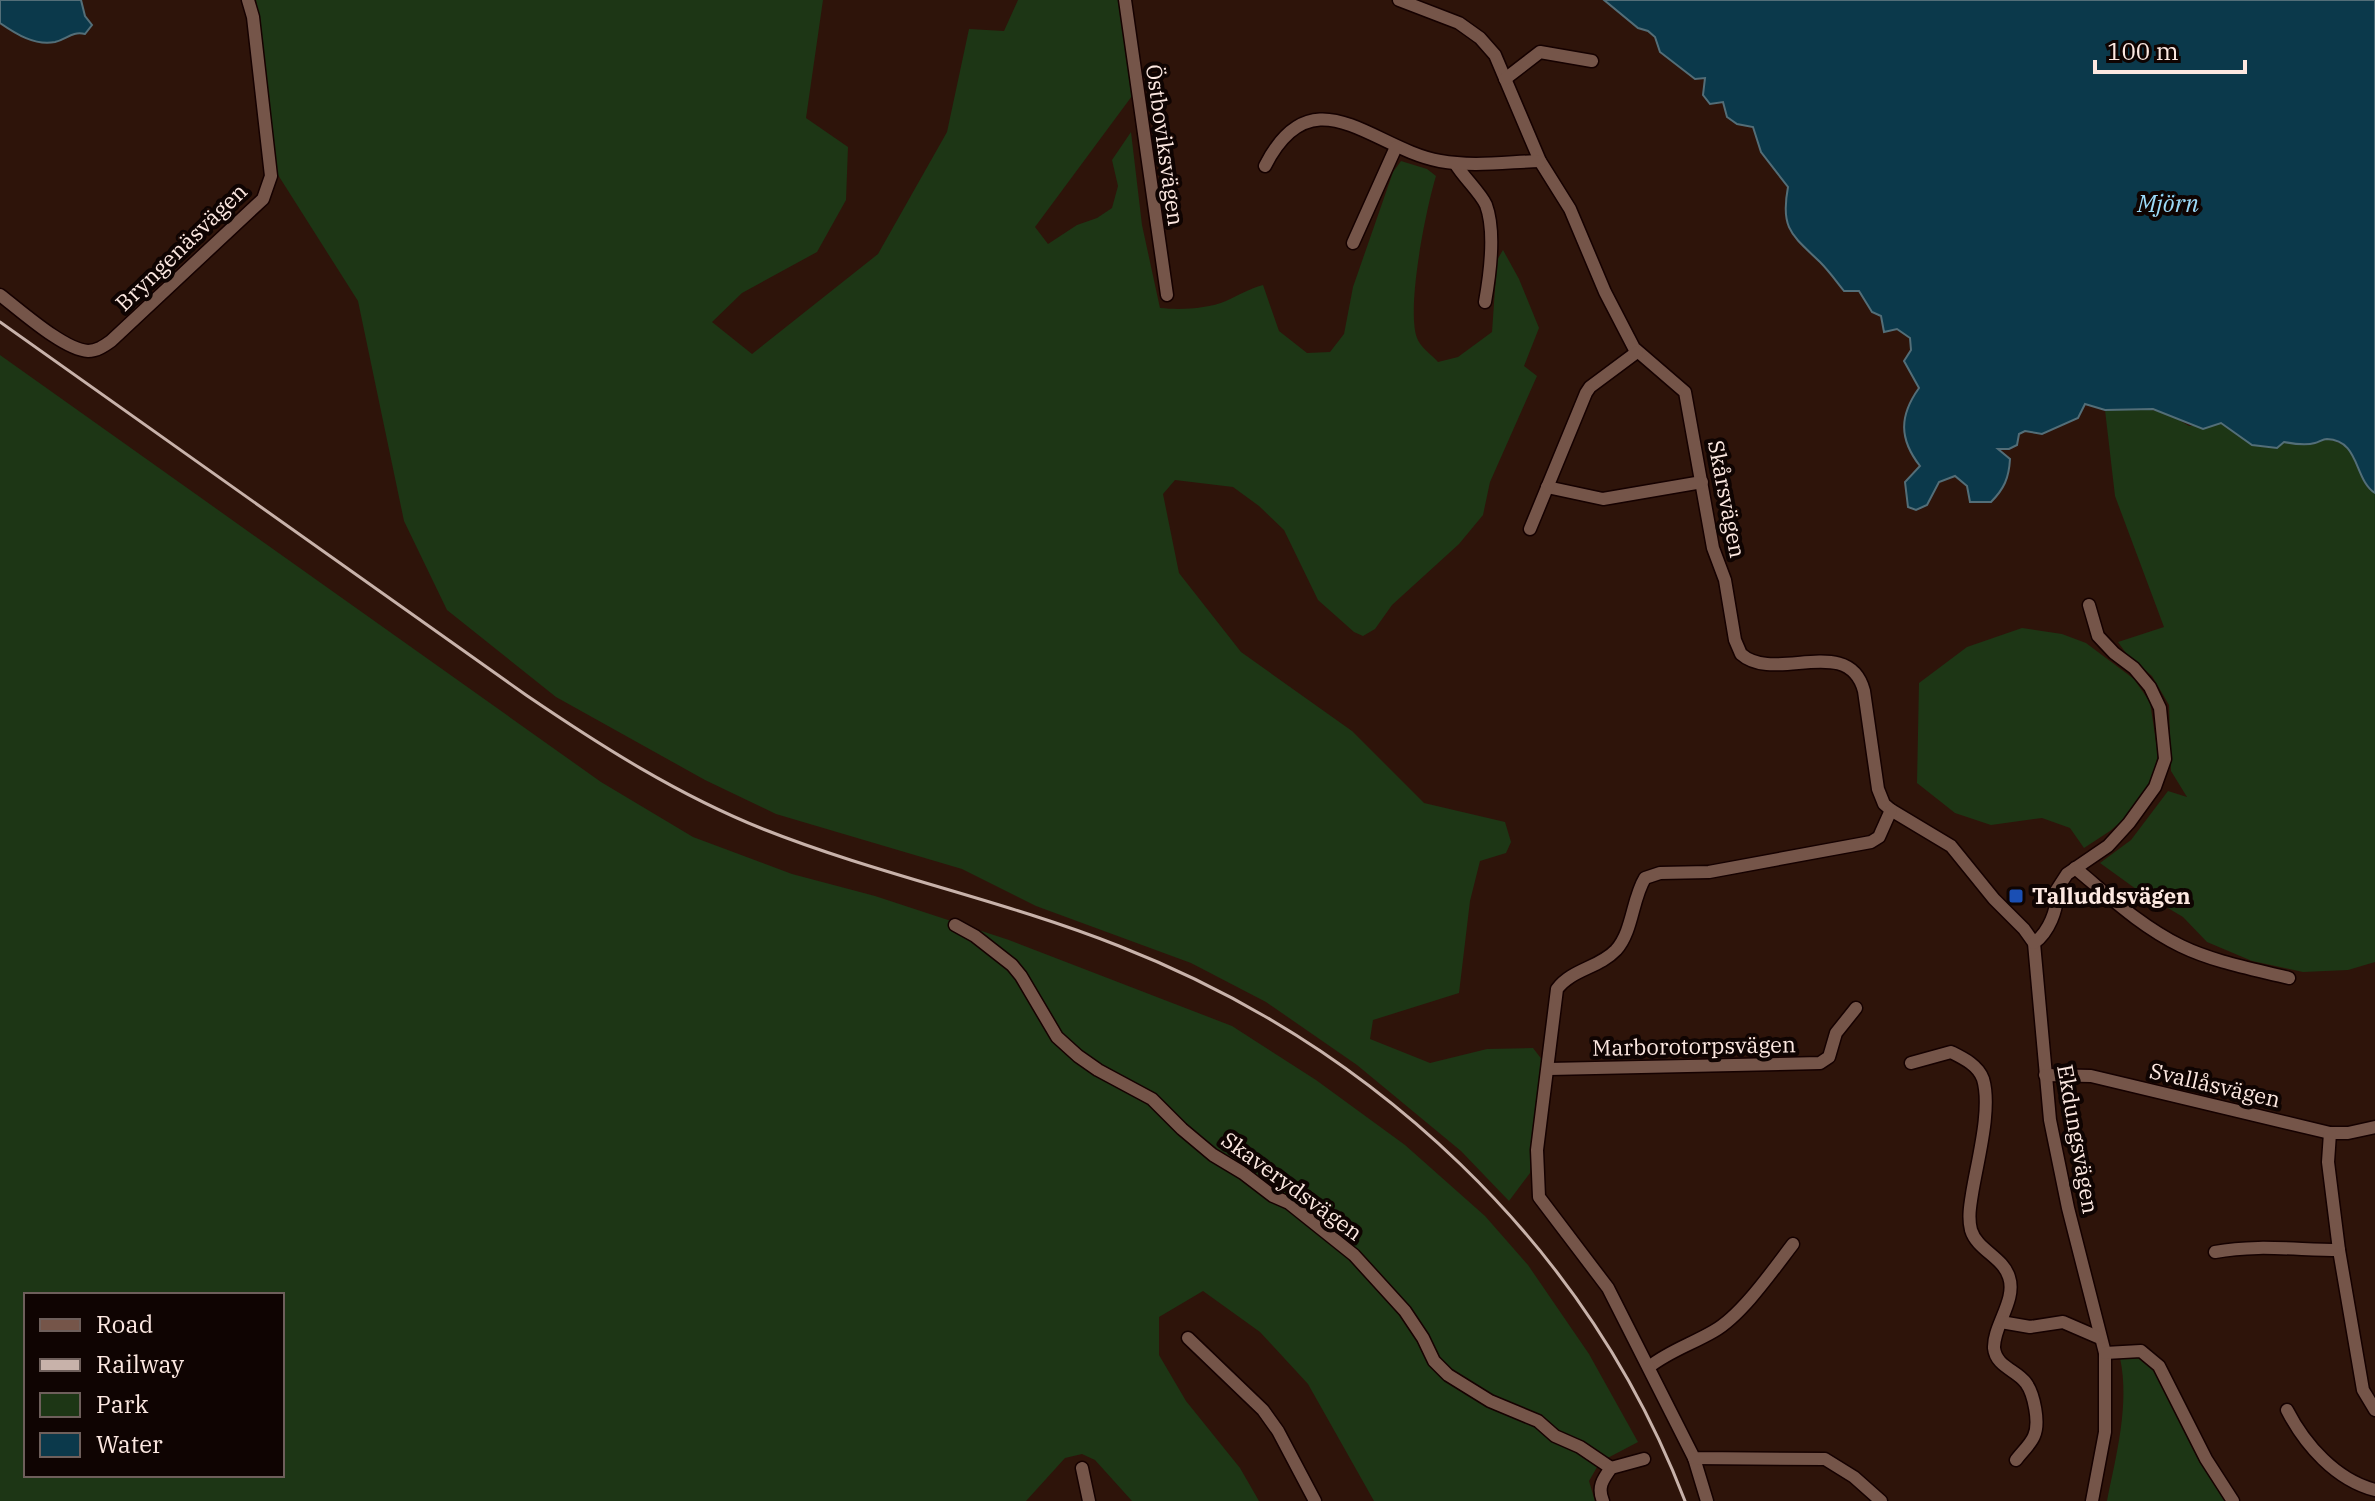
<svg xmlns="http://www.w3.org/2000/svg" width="2375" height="1501" font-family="'IBM Plex Serif',serif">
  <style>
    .green { fill: #1d3615; fill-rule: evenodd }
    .water { fill: #0b394b; stroke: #536e78; stroke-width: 2 }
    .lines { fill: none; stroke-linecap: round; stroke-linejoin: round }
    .street-casing { stroke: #150100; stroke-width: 15 }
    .street { stroke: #755549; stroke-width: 12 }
    .rail { stroke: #c8b2aa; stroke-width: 3 }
    .transit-dot { fill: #1a4fb4; stroke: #0f0402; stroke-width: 3 }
    .labels { text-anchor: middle; stroke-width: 8; stroke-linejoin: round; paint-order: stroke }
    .street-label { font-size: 22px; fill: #fce8e1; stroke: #0f0402 }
    .poi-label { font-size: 22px; font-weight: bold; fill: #fce8e1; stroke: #0f0402; text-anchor: start }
    .water-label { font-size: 24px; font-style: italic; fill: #9cdaf8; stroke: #0f0402 }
  </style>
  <rect width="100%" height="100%" fill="#2e140a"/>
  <!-- green -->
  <g class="green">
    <path d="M256,0H823L806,118L848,147L846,200L817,252L742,293L712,322L752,354L878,254L947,132L969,29L1004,31L1018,0H1120L1132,96L1035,227L1048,244L1077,225L1097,218L1112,208L1118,186L1112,160L1131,132L1142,225L1160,308C1180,310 1207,309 1226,301C1239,295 1249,289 1263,285L1279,331L1307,353L1330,352L1344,334L1353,287L1393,172L1401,161L1427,169L1436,176C1426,209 1406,308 1417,338C1420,347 1432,355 1438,362L1458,357L1492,332L1497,260L1503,250L1519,279L1539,328L1524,366L1537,376L1490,482L1483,515L1459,544L1392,605L1375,629L1363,636L1354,632L1318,600L1284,530L1259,506L1233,487L1175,480L1163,494L1179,573L1241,652L1352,731L1424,803L1505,822L1511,842L1506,853L1480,861L1470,901L1459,993L1373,1020L1370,1039L1430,1063L1487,1049L1533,1048L1543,1061L1536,1102L1530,1173L1509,1201L1461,1151L1357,1065L1266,1002L1191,963L1036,906L962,869L776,814L705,780L556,697L447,610L404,521L358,301L273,167Z"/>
    <path d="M0,355L601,782L693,837L792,874L875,896L1009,940L1232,1026L1316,1080L1405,1145L1485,1216L1528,1265L1589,1354L1638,1442L1600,1462L1589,1481L1595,1501H1374L1308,1384L1260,1332L1203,1291L1159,1317V1355L1186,1401L1240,1468L1259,1501H1132L1095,1460L1082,1454L1065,1458L1026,1501H0ZM26,1295H282V1475H26Z"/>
    <path d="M2138,407L2169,414L2189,426L2221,423L2252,445L2283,442L2314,444L2326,439L2335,441L2347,447L2356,459L2368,488L2375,493V962L2348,970L2303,972L2252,961L2207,942L2183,917L2136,889L2100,863L2131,840L2168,791L2187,797L2171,771L2169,705L2152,676L2128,656L2118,642L2164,627L2115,496L2105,410Z"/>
    <path d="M2022,628L2062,634L2086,643L2134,679L2150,702L2158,755L2151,782L2130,814L2110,831L2084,848L2070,828L2042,818L1991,825L1955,813L1917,783L1919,683L1967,647Z"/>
    <path d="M2137,1356L2149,1361L2162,1381L2228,1501H2107C2116,1456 2130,1404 2120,1358Z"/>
  </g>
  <!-- water -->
  <g class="water">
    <path d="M0,0H81L85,16L92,25L85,34C72,31 67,39 55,42C35,46 16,34 0,23Z"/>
    <path d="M1604,0H2375V493C2354,480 2360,440 2327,439C2323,439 2319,442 2315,443C2305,446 2294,444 2284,442L2277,448L2252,445L2221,423L2203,429L2153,409L2105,410L2085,404L2078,418L2042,434L2025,431L2019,434L2017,445L2009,449H1998L2010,459C2009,478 2004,489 1991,502H1970L1967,486L1955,476L1939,482L1927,505L1916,510L1908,507L1905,482L1920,466C1899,439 1899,416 1919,388L1904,361L1911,350L1910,338L1897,329L1884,332L1881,316L1872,312L1859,291H1844C1836,281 1829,271 1820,262C1792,235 1780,229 1788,187L1761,152L1753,127L1737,124L1727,117L1723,102L1710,104L1703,95L1705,78L1695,79L1660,52L1655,37L1648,31L1638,28Z"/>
  </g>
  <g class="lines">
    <!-- street casing -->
    <g class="street-casing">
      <g id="street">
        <path d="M1125,0L1167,295"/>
        <path d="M1399,0L1459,23L1480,38L1495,55L1540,161L1570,209L1605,292L1634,348L1685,392L1713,548L1725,580L1735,640L1741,654C1774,684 1849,633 1864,691L1878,789L1884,804L1891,810L1951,846L1994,899L2024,929L2034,943L2050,1120L2068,1208L2105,1353V1432L2092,1501"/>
        <path d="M1505,79L1540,52L1592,61"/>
        <path d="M1455,163C1463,177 1480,192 1486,205C1496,232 1490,274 1485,302"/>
        <path d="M1265,166C1313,71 1373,149 1440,161C1472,167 1507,162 1540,161"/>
        <path d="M1353,243L1396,147"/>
        <path d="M0,295C20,310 64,350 88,351C97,351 104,346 111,341L263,199L271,176L253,17L248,0"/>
        <path d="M1547,487L1603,499L1702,482"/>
        <path d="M1530,529L1586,393L1590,387L1637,352"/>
        <path d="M2075,868C2109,896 2140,926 2181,946C2214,962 2253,969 2289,978"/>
        <path d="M955,925L975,936L1012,965L1021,976L1057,1037L1078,1056L1098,1070L1152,1099L1182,1129L1213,1155L1243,1173L1273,1196L1289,1203L1354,1255L1405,1311L1423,1338L1434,1361L1448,1375L1490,1401L1538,1421L1555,1436L1580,1447L1611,1468"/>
        <path d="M2034,943C2048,933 2059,909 2056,891L2067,874L2108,846L2129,823L2155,787L2165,759L2160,708L2150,687L2134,668L2114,653L2098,636L2089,605"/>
        <path d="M1911,1063L1951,1052C1963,1058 1978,1065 1983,1079C1992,1109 1977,1162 1972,1194C1970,1206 1968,1218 1971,1230C1977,1250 2003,1257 2009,1277C2017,1300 1993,1326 1994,1348C1996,1367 2017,1370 2026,1383C2034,1394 2040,1423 2034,1436C2031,1444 2021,1453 2016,1460"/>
        <path d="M1549,1069L1820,1063L1829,1057L1836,1033L1856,1008"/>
        <path d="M2045,1075L2091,1076L2330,1133H2348L2375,1127"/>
        <path d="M2339,1250L2363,1390L2375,1410"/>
        <path d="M2215,1252C2256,1244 2298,1250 2339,1250L2328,1162L2330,1133"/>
        <path d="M2001,1322L2030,1327L2063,1322L2100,1338"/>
        <path d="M1188,1338L1263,1410L1278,1431L1315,1501"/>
        <path d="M2105,1353L2141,1351L2159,1366L2206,1459L2233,1501"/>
        <path d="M1649,1367C1669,1351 1692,1344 1714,1331C1742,1315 1773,1270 1793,1244"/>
        <path d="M2287,1410C2305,1445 2336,1480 2375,1490"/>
        <path d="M1694,1458L1707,1501"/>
        <path d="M1082,1468L1089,1501"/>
        <path d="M1603,1501C1597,1487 1603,1479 1611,1468L1644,1459"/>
        <path d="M1881,1501L1854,1477L1825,1459L1694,1458L1608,1288L1539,1197L1537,1150L1557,989C1572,969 1599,968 1616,950C1633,931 1632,899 1645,878L1660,873L1709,872L1871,842L1879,837L1891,810"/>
      </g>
    </g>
    <!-- street -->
    <use href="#street" class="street"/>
    <!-- rail -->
    <path class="rail" d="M0,322L526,695C601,746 678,795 763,829C879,875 1003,900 1119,946C1374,1046 1586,1243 1685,1501"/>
  </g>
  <!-- markers -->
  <rect class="transit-dot" x="2008" y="888" width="16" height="16" rx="4"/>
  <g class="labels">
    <!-- street labels -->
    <g class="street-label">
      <text transform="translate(1165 145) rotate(82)" y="8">Östboviksvägen</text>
      <text transform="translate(181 247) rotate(-44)" y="8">Bryngenäsvägen</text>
      <text transform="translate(1727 499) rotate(79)" y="8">Skårsvägen</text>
      <text transform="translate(1694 1046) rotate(-1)" y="8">Marborotorpsvägen</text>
      <text transform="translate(2215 1085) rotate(13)" y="8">Svallåsvägen</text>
      <text transform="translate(2078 1139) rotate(80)" y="8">Ekdungsvägen</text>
      <text transform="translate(1292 1186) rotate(36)" y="8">Skaverydsvägen</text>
    </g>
    <!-- poi labels -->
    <g class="poi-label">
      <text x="2032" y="904">Talluddsvägen</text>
    </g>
    <!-- water labels -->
    <g class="water-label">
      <text x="2168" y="212">Mjörn</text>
    </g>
  </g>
  <!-- legend -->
  <rect x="24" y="1293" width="260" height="184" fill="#0f0402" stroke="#6e5f5b" stroke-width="2"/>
  <rect x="40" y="1319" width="40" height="12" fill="#755549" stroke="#6e5f5b" stroke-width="2"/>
  <text x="96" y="1333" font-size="24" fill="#fce8e1">Road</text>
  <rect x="40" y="1359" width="40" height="12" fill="#c8b2aa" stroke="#6e5f5b" stroke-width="2"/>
  <text x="96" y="1373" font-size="24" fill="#fce8e1">Railway</text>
  <rect x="40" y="1393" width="40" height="24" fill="#1d3615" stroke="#6e5f5b" stroke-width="2"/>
  <text x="96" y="1413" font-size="24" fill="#fce8e1">Park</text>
  <rect x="40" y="1433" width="40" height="24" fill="#0b394b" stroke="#6e5f5b" stroke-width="2"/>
  <text x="96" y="1453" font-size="24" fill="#fce8e1">Water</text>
  <!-- scale -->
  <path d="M2095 60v12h150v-12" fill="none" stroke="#fce8e1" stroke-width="4"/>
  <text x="2107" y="60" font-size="24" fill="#fce8e1" stroke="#0f0402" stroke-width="6" paint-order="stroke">100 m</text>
</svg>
